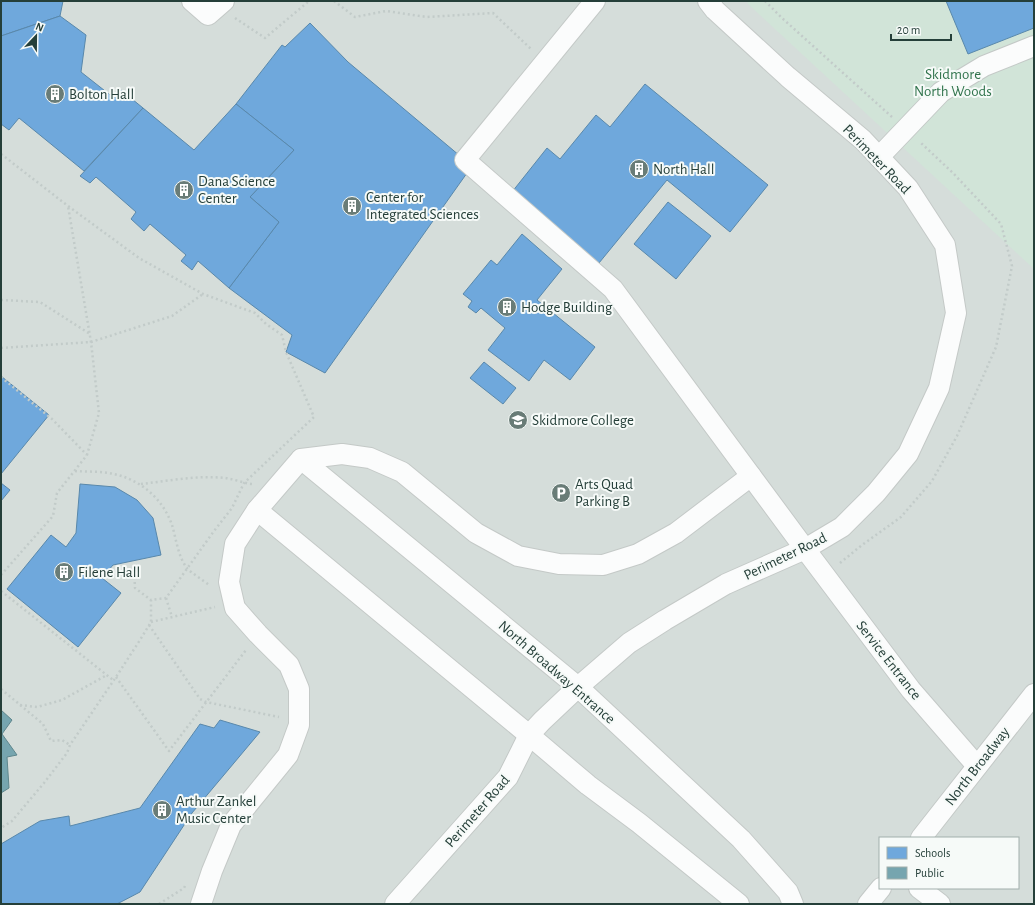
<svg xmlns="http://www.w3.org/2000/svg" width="1035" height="905" font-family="'Alegreya Sans',sans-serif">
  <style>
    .built { fill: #d5ddda; fill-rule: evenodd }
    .green { fill: #d1e4d8 }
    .schools { fill: #6fa8dc; stroke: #5988ab }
    .public { fill: #76a5af; stroke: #5e868c }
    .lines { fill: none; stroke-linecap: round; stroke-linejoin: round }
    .minor-casing { stroke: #c4c9c7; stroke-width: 22 }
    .path { stroke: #c2cbc9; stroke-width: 2.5; stroke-dasharray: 2 3; stroke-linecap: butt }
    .minor { stroke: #fbfcfc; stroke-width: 20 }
    .labels { text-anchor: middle; stroke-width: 4; stroke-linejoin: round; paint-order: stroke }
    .park-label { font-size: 15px; fill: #31744d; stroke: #f6faf8 }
    .poi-label { font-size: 15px; fill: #253f39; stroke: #f6faf8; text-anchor: start }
    .street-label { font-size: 15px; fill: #253f39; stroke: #f6faf8 }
  </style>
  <rect width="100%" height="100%" fill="#e7ecea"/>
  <!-- built -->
  <path class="built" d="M1,1H1034V904H1ZM880,838H1018V888H880Z"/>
  <!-- green -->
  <path class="green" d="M749,1H1034V269L747,3Z"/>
  <!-- schools -->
  <g class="schools">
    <path d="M1,1H63L60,16L1,36Z"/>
    <path d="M946,1H1034V28L968,54Z"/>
    <path d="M60,16L86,35L81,72L114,98L121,90L143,108L84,171L19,118L9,130L1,124V36Z"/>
    <path d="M310,23L348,62L472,166L325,373L286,352L292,335L229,288L279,222L250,197L294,150L236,104L282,45L285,47Z"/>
    <path d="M645,84L768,185L730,232L667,180L599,263L512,192L547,148L560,159L596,115L610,127Z"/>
    <path d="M236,104L294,150L250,197L279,222L229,288L198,261L192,270L181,261L186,255L150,224L144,231L131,219L136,212L96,177L90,183L80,176L143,108L194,150Z"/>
    <path d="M668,202L711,236L676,279L634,244Z"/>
    <path d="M522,234L562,269L537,300L595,347L570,380L544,360L529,381L488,350L505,328L481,308L476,313L468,307L472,301L463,294L491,260L497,265Z"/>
    <path d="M484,362L516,388L503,404L470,378Z"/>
    <path d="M1,376L49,415L1,474Z"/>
    <path d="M1,483L10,490L1,501Z"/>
    <path d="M80,484L115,487L137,500L153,518L161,555L113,565L102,578L121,593L78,647L7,589L51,535L66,547L76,533Z"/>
    <path d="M220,720L260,732L192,813L140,892L117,904H1V844L40,821L69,816L70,826L140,808L200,724L214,728Z"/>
  </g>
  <!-- public -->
  <path class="public" d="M1,710L12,720L2,734L17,755L7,757L9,788L1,793Z"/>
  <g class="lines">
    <!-- minor casing -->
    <g class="minor-casing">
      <g id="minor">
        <path d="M192,1L208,15L224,1"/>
        <path d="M595,1L465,160L613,289L805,549L911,690L977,766"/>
        <path d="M879,157L941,92L984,66L1034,46"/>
        <path d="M301,459L578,687L741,839L788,892L793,904"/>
        <path d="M257,510L529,735L588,785L639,823L739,904"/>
        <path d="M921,838L1034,694"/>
        <path d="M919,888L940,904"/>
        <path d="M201,904L212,871L231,825L288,755L299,725V689L289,665L258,634L235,608L229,582L235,544L257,510L301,459L342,454L370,458L402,472L476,533L518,556L559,564L603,565L638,554L676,533L751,476"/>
        <path d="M395,904L508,777L529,735L542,721L578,687L629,643L665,620L726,584L805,549L842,527L876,493L908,454L939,388L956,313L945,245L908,188L863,140L788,77L715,10L708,1"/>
        <path d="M868,904L881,888"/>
      </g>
    </g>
    <!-- path -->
    <g class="path">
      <path d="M334,1L355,17L386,11L427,17L493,13L531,49"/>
      <path d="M765,1L782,18L892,117"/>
      <path d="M235,18L265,38L309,1"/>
      <path d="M1,154L68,206L139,258L203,294L255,313L266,324L282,335L286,352L314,417L244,483L232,508L214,531L166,598L151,600V622L140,640L116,677L70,745L67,753L44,783L12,821L1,828"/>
      <path d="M1,300L40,302L90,334"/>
      <path d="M1,348L91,342L172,316L203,294"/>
      <path d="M1,377L52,419L87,455"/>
      <path d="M75,471C88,472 102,471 114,474C141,480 163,499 172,525C176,538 178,557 187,568C191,573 203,580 209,585"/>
      <path d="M141,484C168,481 197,475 225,478C234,479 243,483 252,484"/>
      <path d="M840,563L862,545L901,517L932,481L957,436L996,347L1012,266L1001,224L953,173L921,143"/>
      <path d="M134,567L135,588L151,600"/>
      <path d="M1,575L53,516L57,493L87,455L99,413L91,342L68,206"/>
      <path d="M1,591L113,680"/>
      <path d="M166,598L172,617"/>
      <path d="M151,622L215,607"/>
      <path d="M149,625L200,699L206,702L279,717"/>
      <path d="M116,677L169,751L246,650"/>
      <path d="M1,689L43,724L51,741L62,740L70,745"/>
      <path d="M20,705L37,707L62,700L107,675"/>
      <path d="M159,904L184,888L185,886"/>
    </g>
    <!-- minor -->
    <use href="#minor" class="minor"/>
  </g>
  <!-- icons -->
  <defs>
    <g id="building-disc" transform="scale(1)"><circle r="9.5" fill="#697c77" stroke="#f6faf8"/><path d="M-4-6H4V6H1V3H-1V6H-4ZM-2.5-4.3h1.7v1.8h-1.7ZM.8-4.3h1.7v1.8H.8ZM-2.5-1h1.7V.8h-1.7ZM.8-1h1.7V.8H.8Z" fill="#fff"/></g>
    <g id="university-disc" transform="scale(1)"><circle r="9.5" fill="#697c77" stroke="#f6faf8"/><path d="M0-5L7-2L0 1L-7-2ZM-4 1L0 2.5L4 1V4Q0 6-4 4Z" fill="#fff"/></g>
    <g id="parking-disc" transform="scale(1)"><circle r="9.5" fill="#697c77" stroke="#f6faf8"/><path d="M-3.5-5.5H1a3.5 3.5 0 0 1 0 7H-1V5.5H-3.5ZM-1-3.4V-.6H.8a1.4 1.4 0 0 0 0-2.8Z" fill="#fff"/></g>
  </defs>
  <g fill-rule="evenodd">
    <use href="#building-disc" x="55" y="94"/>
    <use href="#building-disc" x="639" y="169"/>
    <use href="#building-disc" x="184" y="190"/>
    <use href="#building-disc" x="352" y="206"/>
    <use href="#building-disc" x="507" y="307"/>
    <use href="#university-disc" x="518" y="420"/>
    <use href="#parking-disc" x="561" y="493"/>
    <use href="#building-disc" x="64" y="572"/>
    <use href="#building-disc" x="162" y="810"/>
  </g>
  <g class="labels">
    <!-- park labels -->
    <g class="park-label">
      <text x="953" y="79">Skidmore<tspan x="953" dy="17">North Woods</tspan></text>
    </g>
    <!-- poi labels -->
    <g class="poi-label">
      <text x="69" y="99">Bolton Hall</text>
      <text x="653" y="174">North Hall</text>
      <text x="198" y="186">Dana Science<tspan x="198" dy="17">Center</tspan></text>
      <text x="366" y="202">Center for<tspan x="366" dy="17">Integrated Sciences</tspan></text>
      <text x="521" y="312">Hodge Building</text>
      <text x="532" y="425">Skidmore College</text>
      <text x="575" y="489">Arts Quad<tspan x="575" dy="17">Parking B</tspan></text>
      <text x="78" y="577">Filene Hall</text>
      <text x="176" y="806">Arthur Zankel<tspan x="176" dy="17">Music Center</tspan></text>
    </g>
    <!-- street labels -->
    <g class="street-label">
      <text transform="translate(877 159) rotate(46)" y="5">Perimeter Road</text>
      <text transform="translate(785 556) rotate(-26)" y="5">Perimeter Road</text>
      <text transform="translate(889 660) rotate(52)" y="5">Service Entrance</text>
      <text transform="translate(557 672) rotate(41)" y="5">North Broadway Entrance</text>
      <text transform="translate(977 766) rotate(-52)" y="5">North Broadway</text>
      <text transform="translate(477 811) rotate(-49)" y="5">Perimeter Road</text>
    </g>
  </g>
  <!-- border -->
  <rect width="1035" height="905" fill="none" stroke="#253f39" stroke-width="4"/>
  <!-- legend -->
  <rect x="879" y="837" width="140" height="52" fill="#f6faf8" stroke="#a2afac"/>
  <rect x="887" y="847" width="20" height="12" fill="#6fa8dc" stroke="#a2afac"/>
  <text x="915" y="857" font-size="12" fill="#253f39">Schools</text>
  <rect x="887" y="867" width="20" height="12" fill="#76a5af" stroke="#a2afac"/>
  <text x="915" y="877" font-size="12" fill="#253f39">Public</text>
  <!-- north arrow -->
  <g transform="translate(36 36) rotate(22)" stroke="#f6faf8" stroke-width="3" paint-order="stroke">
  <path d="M0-3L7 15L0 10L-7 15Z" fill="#253f39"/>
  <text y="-6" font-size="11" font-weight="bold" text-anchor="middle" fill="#253f39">N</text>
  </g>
  <!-- scale -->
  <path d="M891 34v6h60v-6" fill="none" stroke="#253f39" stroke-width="2"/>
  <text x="897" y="34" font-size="12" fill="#253f39" stroke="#f6faf8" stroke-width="3" paint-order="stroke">20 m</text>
</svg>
